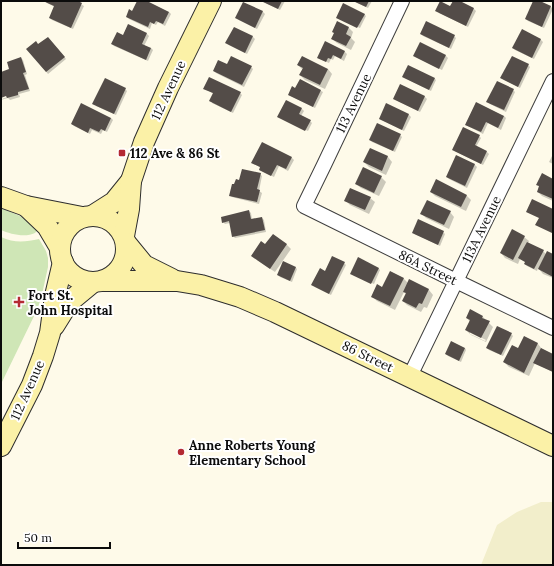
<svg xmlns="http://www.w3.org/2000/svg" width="554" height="566" font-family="Lora,serif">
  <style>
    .farmland { fill: #f2eecb }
    .green { fill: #cfe6b6 }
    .shadow { fill: #0003; fill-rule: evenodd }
    .building { fill: #534c48 }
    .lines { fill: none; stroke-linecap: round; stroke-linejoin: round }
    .street-casing { stroke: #3e3e3e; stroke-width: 16 }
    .secondary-casing { stroke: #2d2d2d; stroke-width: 22 }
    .street { stroke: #fff; stroke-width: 14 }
    .secondary { stroke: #fbf1a7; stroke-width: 20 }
    .poi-dot { fill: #b42a33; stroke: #fff; stroke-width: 1.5 }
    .labels { text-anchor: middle; stroke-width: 4; stroke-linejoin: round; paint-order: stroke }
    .street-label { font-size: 13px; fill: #0b0b0b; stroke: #fff }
    .poi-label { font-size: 13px; font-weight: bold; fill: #0b0b0b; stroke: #fff; text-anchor: start }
  </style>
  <rect width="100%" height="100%" fill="#fefae9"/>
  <!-- farmland -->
  <path class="farmland" d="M541,502H553V565H481L497,525L517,512Z"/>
  <!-- green -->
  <g class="green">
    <path d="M1,208L32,221L40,228C38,229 37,231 35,233C25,238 10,234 1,230Z"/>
    <path d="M1,237C14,243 25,242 39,239L46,251L48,258V267L41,299L36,312L1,384Z"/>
  </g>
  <!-- shadow -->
  <g class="shadow">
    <path d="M45,1H75L84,6L73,29L52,20L50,18L55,7L47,3Z"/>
    <path d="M138,1H145L169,12L171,14L165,26L158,22L156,25L152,23L150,29L129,19L127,17L133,12Z"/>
    <path d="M261,1H285L280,10Z"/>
    <path d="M353,1H372L368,8Z"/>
    <path d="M454,1H458L474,9L476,11L468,27L439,13L451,8Z"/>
    <path d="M534,1H538L551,7L553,9L544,28L528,21L526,19Z"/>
    <path d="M244,3L263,12L265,14L257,29L239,20L237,18Z"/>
    <path d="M364,14L366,16L360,28L338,18Z"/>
    <path d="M338,22L349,28L353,32L351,38L355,42L351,50L337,43L332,39Z"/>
    <path d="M128,26L147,34L149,36L144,46L151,48L153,50L148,61L114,46L112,44L123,36Z"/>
    <path d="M234,28L253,37L255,39L247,54L229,45L227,43Z"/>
    <path d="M522,31L541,40L543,42L534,59L515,50L513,48Z"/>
    <path d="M421,34L454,36L456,38L451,49L423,36Z"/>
    <path d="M50,40L66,59L48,74L28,49L39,46Z"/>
    <path d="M326,43L345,52L347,54L344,61L335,56L333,60L331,59L329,63L320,59Z"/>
    <path d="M420,44L446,56L448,58L442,70L416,57Z"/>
    <path d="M21,58L23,60L27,74L25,75L30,91L19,94L20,97L10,100L8,98L1,100V99L11,96V94L1,97V73L10,70Z"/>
    <path d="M228,65L251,67L253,69L244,87L216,73L214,71Z"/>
    <path d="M298,65L328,69L332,74L325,89L305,80L300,75L303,70Z"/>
    <path d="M528,65L530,67L520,88L504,80L502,78Z"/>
    <path d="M403,77L434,78L436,80L431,91Z"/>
    <path d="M300,81L321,91L323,92L315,108L289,95L296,89Z"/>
    <path d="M401,85L425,97L427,99L420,112L396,100Z"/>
    <path d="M125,89L127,91L116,115L96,106Z"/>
    <path d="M207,90L240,93L242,95L233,113L212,103L214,94Z"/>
    <path d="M513,90L515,92L506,112L490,104L488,102Z"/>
    <path d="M286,101L302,109L304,111L301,116L310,121L312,123L308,131L278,117Z"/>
    <path d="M476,103L504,116L506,118L501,130L488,123L483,134L468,126L466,124Z"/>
    <path d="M387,105L409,115L411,117L404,131L382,120Z"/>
    <path d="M111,118L113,120L107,132L103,130L101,134L92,130L90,134L74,126L72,124Z"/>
    <path d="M400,135L402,137L395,152L372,142L370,140Z"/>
    <path d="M479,136L481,138L476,147L487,152L489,154L483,165L455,151Z"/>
    <path d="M262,144L292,158L294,160L288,171L279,166L274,177L262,171L261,168L253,163Z"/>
    <path d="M370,149L388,157L392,162L386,175L369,167L364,162Z"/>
    <path d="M553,154V164L549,162Z"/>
    <path d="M457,156L475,165L477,167L467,188L449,179L447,177Z"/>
    <path d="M260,174L262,176L259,191L262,193L259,204L232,197L230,195L240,181Z"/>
    <path d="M381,177L386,182L379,196L361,188L356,184Z"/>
    <path d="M553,180V201L542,196L538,192L540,187L537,185Z"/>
    <path d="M431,192L467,196L471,200L466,211L435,196Z"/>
    <path d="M370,198L375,202L369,214L350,205L345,200Z"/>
    <path d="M249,211L251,213L252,220L262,218L264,220L266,232L235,238L233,236L230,223L225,224L223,222Z"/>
    <path d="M450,212L454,217L449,229L426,218L421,213Z"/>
    <path d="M443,232L445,234L440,246L415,234Z"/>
    <path d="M524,237L529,241L528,243L543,251L546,254L553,255V278L543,274L538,268L537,271L527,266L525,264L526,262L520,259L518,264L505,258L501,253Z"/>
    <path d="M286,244L291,249L275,272L257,260Z"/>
    <path d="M344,263L346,265L331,295L315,287L313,285L325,272Z"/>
    <path d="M295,267L297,269L292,282L280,277L278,275Z"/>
    <path d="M378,268L380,270L374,284L353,274Z"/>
    <path d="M391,272L404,279L408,283L409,281L429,290L433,295L427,308L424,307L421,312L407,305L403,301L406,294L404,292L395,310L377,301L372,296L382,288Z"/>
    <path d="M483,317L493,327L486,342L471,335L466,330L470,322L467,318ZM470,332L486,340L485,341L470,334Z"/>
    <path d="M511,334L513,336L503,356L489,350L487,348Z"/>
    <path d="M524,337L538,344L542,349L553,355V372L535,363L529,376L509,367L504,362L519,349Z"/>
    <path d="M465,348L466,350L461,362L448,356L446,354Z"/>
  </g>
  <!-- building -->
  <g class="building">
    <path d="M43,1H78L82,3L71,28L49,18L54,6Z"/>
    <path d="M137,1H147L169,12L163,24L156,21L154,24L150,22L148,27L126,17L129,9L132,11Z"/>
    <path d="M261,1H282L278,9Z"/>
    <path d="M353,1H369L366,7Z"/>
    <path d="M440,1L450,6L453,1H460L474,8L466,26L435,11Z"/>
    <path d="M533,1H540L551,6L542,27L525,19Z"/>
    <path d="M243,2L263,11L255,28L235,18Z"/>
    <path d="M343,3L365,14L357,28L336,18Z"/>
    <path d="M337,21L349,27L346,34L351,37L346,46L331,39L334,33L332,32Z"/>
    <path d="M426,21L455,35L449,48L420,34Z"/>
    <path d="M128,24L147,33L142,44L151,48L146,60L111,44L117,32L123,35Z"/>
    <path d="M234,27L253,36L245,53L225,43Z"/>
    <path d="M522,29L541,39L532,58L512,48Z"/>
    <path d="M48,37L65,57L46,72L26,49L36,41L38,44Z"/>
    <path d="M325,41L345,51L341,59L333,55L331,59L328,58L326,62L317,58Z"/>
    <path d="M420,42L446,55L439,69L413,56Z"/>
    <path d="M231,56L252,66L242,85L213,71L218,60L227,64Z"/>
    <path d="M302,56L328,69L320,85L299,75L303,68L297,65Z"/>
    <path d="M512,56L529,64L518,87L500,78Z"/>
    <path d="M21,57L26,72L23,73L29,89L18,92V95L7,98L6,96L1,98V72L9,69L7,62Z"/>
    <path d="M408,65L435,78L429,90L402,77Z"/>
    <path d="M209,77L241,92L231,112L209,101L213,93L203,89Z"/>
    <path d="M105,78L126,88L114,114L92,104Z"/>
    <path d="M300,79L321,90L313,107L288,95L292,86L295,88Z"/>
    <path d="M497,81L514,89L504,110L486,102Z"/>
    <path d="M400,84L425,96L418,111L393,99Z"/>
    <path d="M286,100L302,108L299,114L311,120L305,131L277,117Z"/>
    <path d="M476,102L504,116L498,128L486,122L481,132L465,125Z"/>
    <path d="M81,103L111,118L105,131L101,129L99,132L90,128L88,133L71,124Z"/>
    <path d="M386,103L409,114L402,130L379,119Z"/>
    <path d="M377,123L401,134L393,151L369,140Z"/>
    <path d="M463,127L480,135L475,145L487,151L481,164L452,150Z"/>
    <path d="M262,142L292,157L286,169L277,165L271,176L259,170L260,167L251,163Z"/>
    <path d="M370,148L388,156L382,171L363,162Z"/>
    <path d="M456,155L475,164L465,186L446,177Z"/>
    <path d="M363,167L382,176L374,193L355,184Z"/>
    <path d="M242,169L261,173L257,189L260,190L257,202L229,196L232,184H234L236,179L239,180Z"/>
    <path d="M542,173L553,179V199L537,192L539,186L536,185Z"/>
    <path d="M436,179L467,195L461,207L430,192Z"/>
    <path d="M350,188L371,197L365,210L344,201Z"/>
    <path d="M532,199L553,209V231L552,233L535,225L539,218L526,212Z"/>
    <path d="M427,200L451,211L444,225L420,214Z"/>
    <path d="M249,210L251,219L262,217L265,230L232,237L229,221L222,223L221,217Z"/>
    <path d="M418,219L444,231L438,245L412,233Z"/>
    <path d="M512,229L525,236L513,260L500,253Z"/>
    <path d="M273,234L287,244L270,269L251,256L261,241L265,244Z"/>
    <path d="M527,242L544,250L534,269L524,264L525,262L518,258Z"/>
    <path d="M547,251L553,254V277L538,269Z"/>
    <path d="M332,256L345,262L329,294L311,285L320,268L325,271Z"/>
    <path d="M358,257L379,268L371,284L350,274Z"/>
    <path d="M283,261L296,267L290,281L277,275Z"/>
    <path d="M390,271L404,278L390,306L371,297L377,284L382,287Z"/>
    <path d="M409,279L429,289L422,304L419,303L416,308L402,301L406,293L403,292Z"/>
    <path d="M470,309L483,316L482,318L490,321L481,338L465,330L470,320L466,318Z"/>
    <path d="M497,326L512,333L501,355L486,348Z"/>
    <path d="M524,336L538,343L524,373L503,362L512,345L518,348Z"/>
    <path d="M451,341L465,348L459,361L445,354Z"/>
    <path d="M541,348L553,354V372L533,363Z"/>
  </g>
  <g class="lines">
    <!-- street casing -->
    <g class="street-casing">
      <g id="street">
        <path d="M402,1L324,165L304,206L456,281L553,328"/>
        <path d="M410,376L553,81"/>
      </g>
    </g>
    <!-- secondary casing -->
    <g class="secondary-casing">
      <g id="secondary">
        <path d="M1,197L26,206L82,217"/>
        <path d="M26,206L47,226L60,248"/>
        <path d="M92,216L114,202L131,181"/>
        <circle cx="93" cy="249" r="33"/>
        <path d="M124,236L129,209L131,181L144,142L168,88L211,1"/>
        <path d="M126,243L144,265L172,279"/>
        <path d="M104,281H177L201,285L240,297L275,312L553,446"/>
        <path d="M54,326L69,302L92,283"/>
        <path d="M1,446L32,385L43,356L50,333L55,296L63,262"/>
      </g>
    </g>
    <!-- street -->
    <use href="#street" class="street"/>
    <!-- secondary -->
    <use href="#secondary" class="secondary"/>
  </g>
  <!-- markers -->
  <g class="poi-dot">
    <rect x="118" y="149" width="8" height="8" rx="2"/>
    <path d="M17 296h4v4h4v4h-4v4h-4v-4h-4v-4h4z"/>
    <circle cx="181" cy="452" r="4"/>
  </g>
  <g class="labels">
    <!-- street labels -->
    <g class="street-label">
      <text transform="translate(168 90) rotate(-65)" y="5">112 Avenue</text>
      <text transform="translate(353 103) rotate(-64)" y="5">113 Avenue</text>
      <text transform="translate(481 229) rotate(-64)" y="5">113A Avenue</text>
      <text transform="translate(428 267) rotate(26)" y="5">86A Street</text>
      <text transform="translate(368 356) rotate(26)" y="5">86 Street</text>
      <text transform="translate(27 390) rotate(-66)" y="5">112 Avenue</text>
    </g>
    <!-- poi labels -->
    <g class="poi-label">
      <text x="130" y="158">112 Ave &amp; 86 St</text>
      <text x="28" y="300">Fort St.<tspan x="28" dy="15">John Hospital</tspan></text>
      <text x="189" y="450">Anne Roberts Young<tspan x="189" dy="15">Elementary School</tspan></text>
    </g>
  </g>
  <!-- border -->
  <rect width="554" height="566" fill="none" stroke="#0b0b0b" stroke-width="4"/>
  <!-- scale -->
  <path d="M18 542v6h92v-6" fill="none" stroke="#0b0b0b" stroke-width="2"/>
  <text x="24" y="542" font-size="12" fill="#0b0b0b" stroke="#ffffff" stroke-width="3" paint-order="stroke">50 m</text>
</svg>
